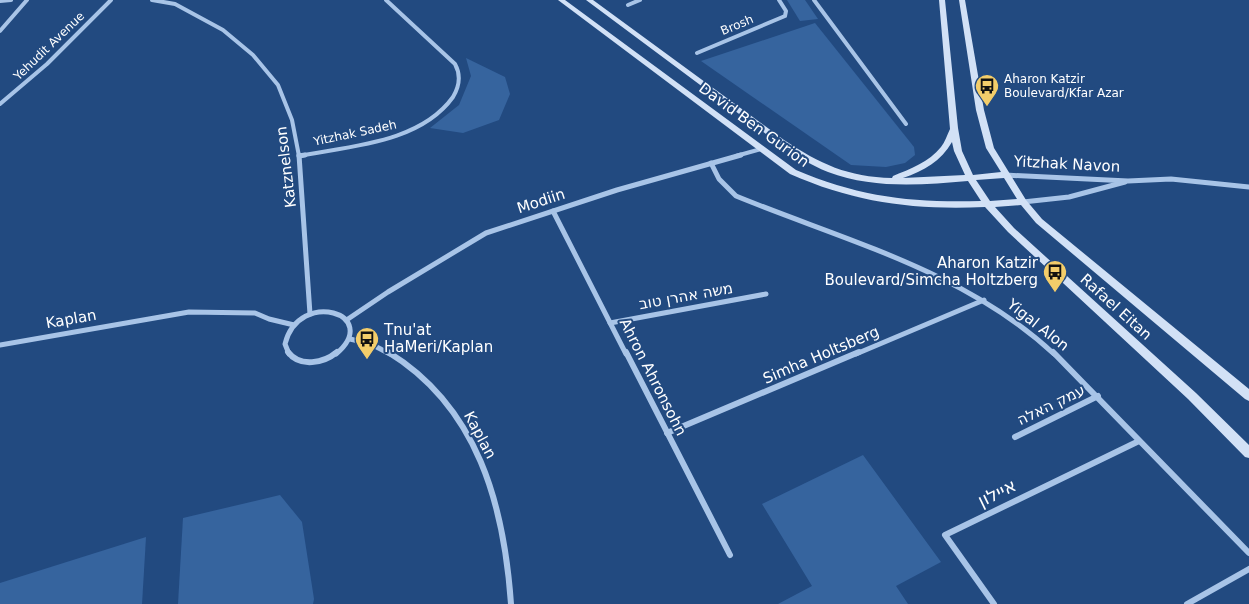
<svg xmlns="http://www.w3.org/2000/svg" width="1249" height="604" font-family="'DejaVu Sans','Noto Sans Hebrew',sans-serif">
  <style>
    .green { fill: #36649e }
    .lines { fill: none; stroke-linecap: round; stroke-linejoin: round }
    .minor-far2 { stroke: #a8c4e7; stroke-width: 4 }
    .minor-far1 { stroke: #a8c4e7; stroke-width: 5 }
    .minor { stroke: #a8c4e7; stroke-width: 6 }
    .secondary { fill: #d2e1f6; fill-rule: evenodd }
    .labels { text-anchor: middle; stroke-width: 4; stroke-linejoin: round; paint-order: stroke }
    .far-street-label { font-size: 12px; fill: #fff; stroke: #224a80 }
    .far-poi-label { font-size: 12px; fill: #fff; stroke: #224a80; text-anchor: start }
    .street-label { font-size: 15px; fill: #fff; stroke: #224a80 }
    .poi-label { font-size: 15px; fill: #fff; stroke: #224a80; text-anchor: end }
    .near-street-label { font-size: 18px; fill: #fff; stroke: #224a80 }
  </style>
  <rect width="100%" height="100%" fill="#224a80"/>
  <!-- green -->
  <g class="green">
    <path d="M787,0H805L818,19L800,21Z"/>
    <path d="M815,23L914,147L915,155L905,163L886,167L851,165L701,61Z"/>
    <path d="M466,58L505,77L510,94L499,120L463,133L430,128L459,105L471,76Z"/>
    <path d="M863,455L941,562L896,586L908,604H778L812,586L762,504Z"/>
    <path d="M280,495L302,522L314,599L313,604H178L183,518Z"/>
    <path d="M146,537L142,604H0V583Z"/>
  </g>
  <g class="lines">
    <!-- minor-far2 -->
    <g class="minor-far2">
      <path d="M152,0L175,4L223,30L253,55L278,85L292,120L299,156"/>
      <path d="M814,0L906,124"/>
      <path d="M0,1L11,0"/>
      <path d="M628,5L640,0"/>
      <path d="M0,31L27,0"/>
      <path d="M697,53L785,16L786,11L779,0"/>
      <path d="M0,104L47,64L111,0"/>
      <path d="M299,156C350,146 420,143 453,97C459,87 461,75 455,64L386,0"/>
      <path d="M736,156L761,149"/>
    </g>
    <!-- minor-far1 -->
    <g class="minor-far1">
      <path d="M299,155L310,314"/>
      <path d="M299,156L305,155"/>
      <path d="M711,163L719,179L736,196C846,241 965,271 1054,354"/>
      <path d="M1005,175L1128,181L1171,179L1249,187"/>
      <path d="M1023,202L1069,197L1125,182"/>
      <path d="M553,211L626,354"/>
      <path d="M348,319L388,292L486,233L617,190L741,155"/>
      <path d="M610,323L766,294"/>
      <path d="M350,339L371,344L390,354"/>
      <path d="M0,345L189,312L255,313L269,319L294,325"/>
      <path d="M289,354L285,344C299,288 383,314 336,354"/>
      <path d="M856,354L984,300"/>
    </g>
    <!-- minor -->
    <g class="minor">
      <path d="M288,352C300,368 324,363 337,352"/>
      <path d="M388,352C478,407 504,505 511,604"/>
      <path d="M626,352L730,555"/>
      <path d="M1053,352L1249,553"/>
      <path d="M667,433L859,352"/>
      <path d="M1015,437L1098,396"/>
      <path d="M994,604L945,535L1139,441"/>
      <path d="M1187,604L1249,569"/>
    </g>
    <!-- secondary -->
    <path class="secondary" d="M558,0H565L796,170C859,197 913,203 981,201L968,181C921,185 873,189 828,172C810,165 794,154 778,143L586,0H593L784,140C820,164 848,177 892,178L893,176C910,169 929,162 941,147C945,142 947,135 950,129L939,0H945L958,128L962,151L973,175L1001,172L986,148L976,110L959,0H965L984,110L994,148L1026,200L1042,219L1249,389V401L1245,399L1036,223L1021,205L995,207L1014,228L1196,393L1249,445V458L1245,457L1188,399L1008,232L985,207C913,210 856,203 790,174ZM952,142L954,151L965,175L903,178C924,171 941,161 952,142ZM1004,178L1017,199L990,201L976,180Z"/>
  </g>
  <!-- icons -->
  <defs>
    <g id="bus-pin" transform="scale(1.25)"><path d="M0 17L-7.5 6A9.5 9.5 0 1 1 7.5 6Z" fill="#f3cd6a" stroke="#224a80"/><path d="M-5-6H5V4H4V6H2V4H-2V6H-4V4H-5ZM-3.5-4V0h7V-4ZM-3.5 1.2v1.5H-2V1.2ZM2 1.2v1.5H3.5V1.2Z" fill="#111"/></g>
  </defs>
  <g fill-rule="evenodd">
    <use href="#bus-pin" x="987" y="86"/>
    <use href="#bus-pin" x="1055" y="272"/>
    <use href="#bus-pin" x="367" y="339"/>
  </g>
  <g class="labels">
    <!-- far-street labels -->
    <g class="far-street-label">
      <text transform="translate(737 25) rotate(-23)" y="4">Brosh</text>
      <text transform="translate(49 46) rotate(-44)" y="4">Yehudit Avenue</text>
      <text transform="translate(355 133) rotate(-12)" y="4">Yitzhak Sadeh</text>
    </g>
    <!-- far-poi labels -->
    <g class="far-poi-label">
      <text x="1004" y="83">Aharon Katzir<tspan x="1004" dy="14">Boulevard/Kfar Azar</tspan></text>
    </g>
    <!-- street labels -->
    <g class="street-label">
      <text transform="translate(754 125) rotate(36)" y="5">David Ben Gurion</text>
      <text transform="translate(1067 164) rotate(3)" y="5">Yitzhak Navon</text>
      <text transform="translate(286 167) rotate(-97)" y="5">Katznelson</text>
      <text transform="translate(541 201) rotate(-18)" y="5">Modiin</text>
      <text transform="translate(686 296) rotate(-10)" y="5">משה אהרן טוב</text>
      <text transform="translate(1116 307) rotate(42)" y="5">Rafael Eitan</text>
      <text transform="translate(71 319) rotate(-10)" y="5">Kaplan</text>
      <text transform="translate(1038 325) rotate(38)" y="5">Yigal Alon</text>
      <text transform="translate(821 355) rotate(-23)" y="5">Simha Holtsberg</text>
      <text transform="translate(653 377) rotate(63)" y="5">Ahron Ahronsohn</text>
      <text transform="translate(1051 405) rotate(-26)" y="5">עמק האלה</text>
      <text transform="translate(480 435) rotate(62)" y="5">Kaplan</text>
    </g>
    <!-- poi labels -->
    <g class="poi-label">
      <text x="1038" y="268">Aharon Katzir<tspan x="1038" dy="17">Boulevard/Simcha Holtzberg</tspan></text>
      <text x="384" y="335" text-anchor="start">Tnu'at<tspan x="384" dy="17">HaMeri/Kaplan</tspan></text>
    </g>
    <!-- near-street labels -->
    <g class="near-street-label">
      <text transform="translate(997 493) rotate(-26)" y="6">איילון</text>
    </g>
  </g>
</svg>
